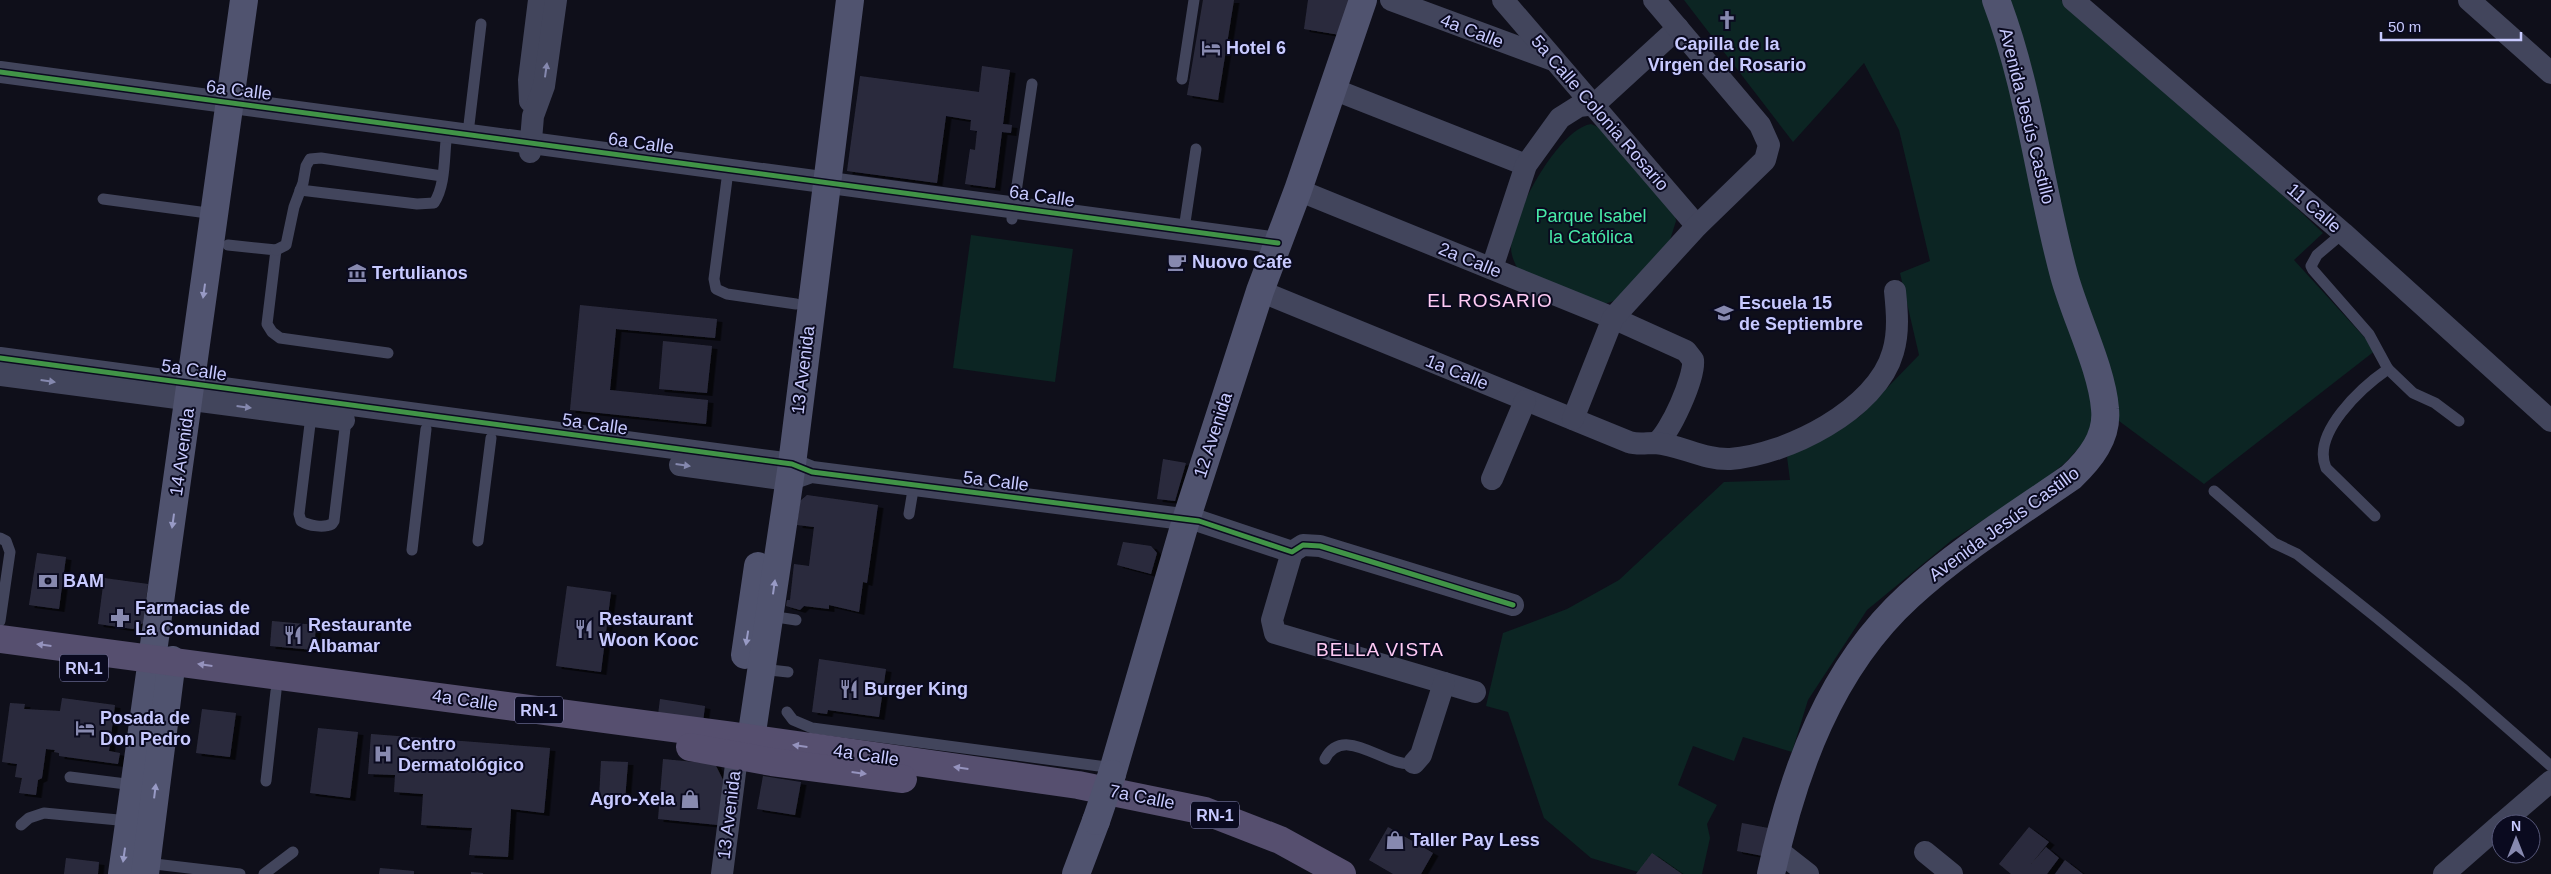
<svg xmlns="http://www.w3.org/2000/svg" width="2551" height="874" font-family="Helvetica,sans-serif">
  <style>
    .green { fill: #0c2523 }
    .building { fill: #2c2c3e; filter: url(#shadow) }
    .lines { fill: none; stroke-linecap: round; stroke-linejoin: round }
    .lane { stroke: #42455c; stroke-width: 11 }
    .street { stroke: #42455c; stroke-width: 22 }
    .secondary { stroke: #50536f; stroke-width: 28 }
    .primary { stroke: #564f6f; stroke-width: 28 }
    .secondary-bridge { stroke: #50536f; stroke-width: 28 }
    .cycleway-casing { stroke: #0a0a1f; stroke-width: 8 }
    .cycleway { stroke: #419447; stroke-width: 5 }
    .oneway { fill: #8588ae }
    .oneway2 { fill: #989ac5 }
    .oneway3 { fill: #9593be }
    .labels { text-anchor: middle; stroke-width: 4; stroke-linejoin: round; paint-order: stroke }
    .shield { fill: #0a0a1f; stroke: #8f90bc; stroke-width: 1 }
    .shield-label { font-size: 16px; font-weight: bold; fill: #c8caff }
    .street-label { font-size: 18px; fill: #c8caff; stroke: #0a0a1f }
    .poi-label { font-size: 18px; font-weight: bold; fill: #c8caff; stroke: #0a0a1f; text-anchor: start }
    .park-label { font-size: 18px; fill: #48eba8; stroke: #0a0a1f }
    .neighbourhood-label { font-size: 19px; letter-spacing: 1px; fill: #ffcaf4; stroke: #0a0a1f }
  </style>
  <defs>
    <filter id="shadow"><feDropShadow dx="5.5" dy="3" stdDeviation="0" flood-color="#0009"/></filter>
  </defs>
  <rect width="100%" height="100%" fill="#0f0f1a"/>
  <!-- green -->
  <g class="green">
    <path d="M1684,0H2061L2198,115L2323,233L2294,260L2376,350L2204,484L2119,421L2085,441L2065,463L2035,487L1952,540L1867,610L1808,700L1792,752L1743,737L1734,761L1693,746L1678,785L1717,805L1707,824L1710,838L1702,874H1645L1591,858L1544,818L1508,712L1486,706L1503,633L1567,609L1619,580L1724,482L1790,480L1787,457L1859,417L1919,355L1900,273L1930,261L1899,130L1864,63L1793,142Z"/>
    <path d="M1591,124L1600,128L1674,210L1676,221L1670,240L1617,300L1601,305L1518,270C1515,263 1511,256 1511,248C1511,216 1558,129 1591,124Z"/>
    <path d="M971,235L1073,249L1055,382L953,368Z"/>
  </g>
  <!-- building -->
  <g class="building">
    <path d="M1203,0H1234L1218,100L1187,95Z"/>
    <path d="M1308,0H1356L1346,36L1304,29Z"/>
    <path d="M982,66L1010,70L1003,124L1012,125L1011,133L1002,132L995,188L965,184L970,149L975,150L977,131L970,130L971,120L946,116L937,183L847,171L860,76L979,92Z"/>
    <path d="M580,305L717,319L715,338L616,329L610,390L708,400L706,424L570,410Z"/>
    <path d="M663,341L712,346L707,393L659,389Z"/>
    <path d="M1163,459L1186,463L1175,501L1157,499Z"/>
    <path d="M807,495L878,505L867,583L863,582L859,612L829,605V609L804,606L800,610L786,606L787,600H790L794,564L809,566L814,527L797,525L800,501Z"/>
    <path d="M1123,542L1151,546L1157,553L1151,574L1117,565Z"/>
    <path d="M37,553L66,557L59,609L29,605Z"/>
    <path d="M104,578L148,584L143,623L133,629L98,624Z"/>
    <path d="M567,586L611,592L601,672L556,666Z"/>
    <path d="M272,621L316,625L314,650L270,646Z"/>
    <path d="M819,659L886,669L879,717L828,710L827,714L812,712Z"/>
    <path d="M62,698L115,705L109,751L120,753L118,764L59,756V753L54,752L55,750L46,749L42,778L38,780L36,795L19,793L22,778L15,777L17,764L2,762L10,703L25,704L24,709L60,711Z"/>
    <path d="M660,699L705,706L703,722L658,715Z"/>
    <path d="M202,709L236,713L230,757L196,753Z"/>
    <path d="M318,728L358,732L350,798L310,793Z"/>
    <path d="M371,734L550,748L544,813L511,809L508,857L469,855L472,828L421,825L423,794L394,792L395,775L368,774Z"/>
    <path d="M663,759L715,764L723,780L718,825L658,819Z"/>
    <path d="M601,761L628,762L625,800L599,799Z"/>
    <path d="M763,776L801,782L795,815L757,809Z"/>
    <path d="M1742,823L1768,828L1763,856L1737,851Z"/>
    <path d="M1388,827L1433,853L1421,874H1393L1369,860Z"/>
    <path d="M2029,827L2049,842L2031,864L2046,847L2059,858L2047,874H2011L1999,864Z"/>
    <path d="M1652,853L1682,874H1636Z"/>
    <path d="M66,858L99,862L98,874H64Z"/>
    <path d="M2065,860L2083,874H2055Z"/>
    <path d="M380,868L414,871V874H379Z"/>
    <path d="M471,872L483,873V874H471Z"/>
  </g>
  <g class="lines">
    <!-- lane -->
    <g class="lane">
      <path d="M1182,79L1194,0"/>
      <path d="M468,133L481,24"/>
      <path d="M727,179L714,279L716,289L727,294L796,304"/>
      <path d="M300,190L417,204L434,203C445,186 444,161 446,141"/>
      <path d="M103,199L215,214"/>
      <path d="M1012,219L1032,84"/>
      <path d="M1184,229L1196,149"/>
      <path d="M2343,233L2317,255L2311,266L2313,270L2369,334L2388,369L2413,393L2435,403L2459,421"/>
      <path d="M228,245L276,250L267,324L272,332L280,338L388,353"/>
      <path d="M276,250L286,245L294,207L303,183L306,166L310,159L321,158L442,176"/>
      <path d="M311,416L299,514L301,521C309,526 324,528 332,524L334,521L346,420"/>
      <path d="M2214,491L2274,543L2297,554L2377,618L2462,688L2551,766"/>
      <path d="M909,514L914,484"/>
      <path d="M2375,516L2326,468C2311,433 2362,387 2388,369"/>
      <path d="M0,538L6,541L10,552L0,621"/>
      <path d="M478,541L491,438"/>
      <path d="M412,550L426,429"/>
      <path d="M770,616L796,620"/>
      <path d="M761,669L788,672"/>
      <path d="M787,712L793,720L812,728L1114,768"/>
      <path d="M1325,759C1344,722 1388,770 1414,763"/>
      <path d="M70,777L134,785"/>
      <path d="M266,781L276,691"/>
      <path d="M21,825L29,818L44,813L129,821"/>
      <path d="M146,863L240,874"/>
      <path d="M264,874L293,852"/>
    </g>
    <!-- street -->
    <g class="street">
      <path d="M1391,0L1553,60"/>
      <path d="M1503,0L1697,226"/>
      <path d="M2073,0L2343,233L2551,421"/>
      <path d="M2469,0L2551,73"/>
      <path d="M0,72L1278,243"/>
      <path d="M1333,89L1526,165"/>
      <path d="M530,101L529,80L539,0"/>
      <path d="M530,152L533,116L544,86L556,0"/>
      <path d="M1298,190L1613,318L1686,351L1693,360C1695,377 1670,434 1656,443"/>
      <path d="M1492,268L1526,165L1560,118L1579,106L1595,104L1678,28"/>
      <path d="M1260,291L1629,442C1638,445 1646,443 1655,443C1681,445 1703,460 1730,459C1786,455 1877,410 1893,352C1899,332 1897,311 1895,291"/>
      <path d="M0,358L792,464L812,472L1199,521L1292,552L1303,545L1320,546L1513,605"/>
      <path d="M0,375L344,420"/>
      <path d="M1573,419L1613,318L1697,226L1765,160L1769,145L1760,125L1654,0"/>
      <path d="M680,465L789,480L806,474"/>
      <path d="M1492,479L1525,401"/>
      <path d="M1292,552L1272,620L1275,633L1475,692"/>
      <path d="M1414,763L1421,755L1444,683"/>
      <path d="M2501,824L2551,781"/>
      <path d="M1776,849L1808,874"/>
      <path d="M1925,852L1952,874"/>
      <path d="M722,874L737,757"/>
      <path d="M2444,874L2501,824"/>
    </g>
    <!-- secondary -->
    <g class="secondary">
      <path d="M745,655L758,566"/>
      <path d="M751,739L792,464L850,0"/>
      <path d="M1112,774L1186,520L1260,291L1298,190L1363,0"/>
      <path d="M122,874L244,0"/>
      <path d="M145,874L172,660"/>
      <path d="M1076,874L1096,821"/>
      <path d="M1771,874C1793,772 1830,668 1909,596C1958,551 2016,515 2071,477C2090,459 2108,437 2105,409C2102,369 2075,316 2064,275C2039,183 2030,89 1996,0"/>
    </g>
    <!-- primary -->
    <g class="primary">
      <path d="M0,639L733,736L1078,785L1205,811L1280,840L1342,874"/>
      <path d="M690,747L772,762L903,779"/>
    </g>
    <!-- secondary-bridge -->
    <path class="secondary-bridge" d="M1096,821L1112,774"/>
    <!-- cycleway casing -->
    <g class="cycleway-casing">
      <g id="cycleway">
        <path d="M0,72L1278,243"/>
        <path d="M0,358L792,464L812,472L1199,521L1292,552L1303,545L1320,546L1513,605"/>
      </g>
    </g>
    <!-- cycleway -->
    <use href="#cycleway" class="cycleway"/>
  </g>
  <!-- one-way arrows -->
  <defs><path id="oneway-solid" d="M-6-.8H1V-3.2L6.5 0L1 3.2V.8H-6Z" transform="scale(1.25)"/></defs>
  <g class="oneway">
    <use href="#oneway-solid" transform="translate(546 70) rotate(-82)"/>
    <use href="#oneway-solid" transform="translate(48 381) rotate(8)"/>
    <use href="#oneway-solid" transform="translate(244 407) rotate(7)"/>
    <use href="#oneway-solid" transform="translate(683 465) rotate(8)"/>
  </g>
  <g class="oneway2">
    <use href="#oneway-solid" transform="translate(204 291) rotate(98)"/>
    <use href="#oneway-solid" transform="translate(173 521) rotate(98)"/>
    <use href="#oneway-solid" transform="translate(774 587) rotate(-82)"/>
    <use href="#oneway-solid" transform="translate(747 638) rotate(99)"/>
    <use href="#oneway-solid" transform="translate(155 791) rotate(-83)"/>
    <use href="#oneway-solid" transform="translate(124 855) rotate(98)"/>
  </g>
  <g class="oneway3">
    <use href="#oneway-solid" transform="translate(44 645) rotate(-173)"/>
    <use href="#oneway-solid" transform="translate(205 665) rotate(-172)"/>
    <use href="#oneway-solid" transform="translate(800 746) rotate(-172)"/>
    <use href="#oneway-solid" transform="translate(961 768) rotate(-172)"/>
    <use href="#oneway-solid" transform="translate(859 773) rotate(7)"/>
  </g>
  <!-- icons -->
  <defs>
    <g id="church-bare" transform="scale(1.5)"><path d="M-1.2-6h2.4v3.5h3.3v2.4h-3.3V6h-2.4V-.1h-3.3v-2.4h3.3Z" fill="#8789af" stroke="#0a0a1f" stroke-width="2.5" paint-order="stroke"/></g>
    <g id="hotel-bare" transform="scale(1.5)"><path d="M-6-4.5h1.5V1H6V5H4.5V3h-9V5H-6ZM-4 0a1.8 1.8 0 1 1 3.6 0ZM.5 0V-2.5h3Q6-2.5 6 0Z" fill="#8789af" stroke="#0a0a1f" stroke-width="2.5" paint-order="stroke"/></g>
    <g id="cafe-bare" transform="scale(1.5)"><path d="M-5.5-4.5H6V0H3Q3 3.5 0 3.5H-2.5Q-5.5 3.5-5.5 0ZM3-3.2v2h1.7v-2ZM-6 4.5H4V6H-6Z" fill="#8789af" stroke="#0a0a1f" stroke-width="2.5" paint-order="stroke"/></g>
    <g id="museum-bare" transform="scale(1.5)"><path d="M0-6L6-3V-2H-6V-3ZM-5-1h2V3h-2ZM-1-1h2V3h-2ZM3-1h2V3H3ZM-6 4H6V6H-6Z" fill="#8789af" stroke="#0a0a1f" stroke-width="2.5" paint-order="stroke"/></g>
    <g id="school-bare" transform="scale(1.5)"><path d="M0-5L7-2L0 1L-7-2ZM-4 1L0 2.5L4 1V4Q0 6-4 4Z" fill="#8789af" stroke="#0a0a1f" stroke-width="2.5" paint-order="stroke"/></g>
    <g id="bank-bare" transform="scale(1.5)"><path d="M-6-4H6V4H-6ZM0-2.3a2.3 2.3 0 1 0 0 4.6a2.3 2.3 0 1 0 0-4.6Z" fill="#8789af" stroke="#0a0a1f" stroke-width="2.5" paint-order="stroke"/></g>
    <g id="pharmacy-bare" transform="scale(1.5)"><path d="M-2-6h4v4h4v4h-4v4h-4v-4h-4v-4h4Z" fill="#8789af" stroke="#0a0a1f" stroke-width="2.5" paint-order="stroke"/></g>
    <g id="restaurant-bare" transform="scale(1.5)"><path d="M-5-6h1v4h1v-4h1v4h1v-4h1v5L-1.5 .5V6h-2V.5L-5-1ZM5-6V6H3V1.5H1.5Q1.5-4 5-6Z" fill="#8789af" stroke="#0a0a1f" stroke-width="2.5" paint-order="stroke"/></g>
    <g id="hospital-bare" transform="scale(1.5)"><path d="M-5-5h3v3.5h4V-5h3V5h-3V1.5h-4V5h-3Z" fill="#8789af" stroke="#0a0a1f" stroke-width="2.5" paint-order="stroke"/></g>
    <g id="shop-bare" transform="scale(1.5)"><path d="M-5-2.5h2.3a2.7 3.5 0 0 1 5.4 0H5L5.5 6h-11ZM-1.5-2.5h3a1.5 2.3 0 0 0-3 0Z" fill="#8789af" stroke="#0a0a1f" stroke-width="2.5" paint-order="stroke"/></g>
  </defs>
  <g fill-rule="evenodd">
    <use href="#church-bare" x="1727" y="20"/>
    <use href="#hotel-bare" x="1211" y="48"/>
    <use href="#cafe-bare" x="1177" y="262"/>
    <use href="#museum-bare" x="357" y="273"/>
    <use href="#school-bare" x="1724" y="313"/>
    <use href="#bank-bare" x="48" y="581"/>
    <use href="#pharmacy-bare" x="120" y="618"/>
    <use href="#restaurant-bare" x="584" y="629"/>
    <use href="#restaurant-bare" x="293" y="635"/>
    <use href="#restaurant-bare" x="849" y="689"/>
    <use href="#hotel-bare" x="85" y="728"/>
    <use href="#hospital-bare" x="383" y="754"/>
    <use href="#shop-bare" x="690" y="799"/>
    <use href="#shop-bare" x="1395" y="840"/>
  </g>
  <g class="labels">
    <!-- shield labels -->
    <g class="shield">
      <rect x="60" y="654.5" width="48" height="27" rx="4"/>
      <rect x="515" y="696.5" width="48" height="27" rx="4"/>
      <rect x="1191" y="801.5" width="48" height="27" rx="4"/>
    </g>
    <g class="shield-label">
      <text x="84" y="674">RN-1</text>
      <text x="539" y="716">RN-1</text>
      <text x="1215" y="821">RN-1</text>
    </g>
    <!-- street labels -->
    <g class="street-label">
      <text transform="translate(1472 31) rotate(21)" y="6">4a Calle</text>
      <text transform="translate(239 90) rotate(7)" y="6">6a Calle</text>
      <text transform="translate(1600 113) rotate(49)" y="6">5a Calle Colonia Rosario</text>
      <text transform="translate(2027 116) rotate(76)" y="6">Avenida Jesús Castillo</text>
      <text transform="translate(641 143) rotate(8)" y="6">6a Calle</text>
      <text transform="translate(1042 196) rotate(8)" y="6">6a Calle</text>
      <text transform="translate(2314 208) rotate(41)" y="6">11 Calle</text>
      <text transform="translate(1470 260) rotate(22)" y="6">2a Calle</text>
      <text transform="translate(194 370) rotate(8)" y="6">5a Calle</text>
      <text transform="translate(803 370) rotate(-83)" y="6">13 Avenida</text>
      <text transform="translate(1457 372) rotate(22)" y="6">1a Calle</text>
      <text transform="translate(595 424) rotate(8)" y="6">5a Calle</text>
      <text transform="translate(1213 435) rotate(-72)" y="6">12 Avenida</text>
      <text transform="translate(182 452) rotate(-82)" y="6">14 Avenida</text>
      <text transform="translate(996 481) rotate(7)" y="6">5a Calle</text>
      <text transform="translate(2004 524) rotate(-36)" y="6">Avenida Jesús Castillo</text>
      <text transform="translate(465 700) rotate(8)" y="6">4a Calle</text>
      <text transform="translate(866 755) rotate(8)" y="6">4a Calle</text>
      <text transform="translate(1142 797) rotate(11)" y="6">7a Calle</text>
      <text transform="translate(729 815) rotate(-83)" y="6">13 Avenida</text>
    </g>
    <!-- poi labels -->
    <g class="poi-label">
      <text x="1727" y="50" text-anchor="middle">Capilla de la<tspan x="1727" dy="21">Virgen del Rosario</tspan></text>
      <text x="1226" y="54">Hotel 6</text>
      <text x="1192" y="268">Nuovo Cafe</text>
      <text x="372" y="279">Tertulianos</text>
      <text x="1739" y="309">Escuela 15<tspan x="1739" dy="21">de Septiembre</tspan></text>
      <text x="63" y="587">BAM</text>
      <text x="135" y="614">Farmacias de<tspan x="135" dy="21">La Comunidad</tspan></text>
      <text x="599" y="625">Restaurant<tspan x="599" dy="21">Woon Kooc</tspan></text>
      <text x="308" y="631">Restaurante<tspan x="308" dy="21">Albamar</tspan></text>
      <text x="864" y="695">Burger King</text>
      <text x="100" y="724">Posada de<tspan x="100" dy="21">Don Pedro</tspan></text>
      <text x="398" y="750">Centro<tspan x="398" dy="21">Dermatológico</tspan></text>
      <text x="675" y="805" text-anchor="end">Agro-Xela</text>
      <text x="1410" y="846">Taller Pay Less</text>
    </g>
    <!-- park labels -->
    <g class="park-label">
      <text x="1591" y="222">Parque Isabel<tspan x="1591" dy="21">la Católica</tspan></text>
    </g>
    <!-- neighbourhood labels -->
    <g class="neighbourhood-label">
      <text x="1490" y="307">EL ROSARIO</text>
      <text x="1380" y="656">BELLA VISTA</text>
    </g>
  </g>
  <!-- north arrow -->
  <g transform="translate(2516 839)"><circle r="24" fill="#0a0a1f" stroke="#565779"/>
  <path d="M0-4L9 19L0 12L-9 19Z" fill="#8789af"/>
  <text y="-8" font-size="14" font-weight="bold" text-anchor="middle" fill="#c8caff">N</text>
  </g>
  <!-- scale -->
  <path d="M2381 32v8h140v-8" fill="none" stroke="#c8caff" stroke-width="2.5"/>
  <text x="2388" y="32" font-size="15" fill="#c8caff" stroke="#0a0a1f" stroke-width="4" paint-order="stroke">50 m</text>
</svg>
